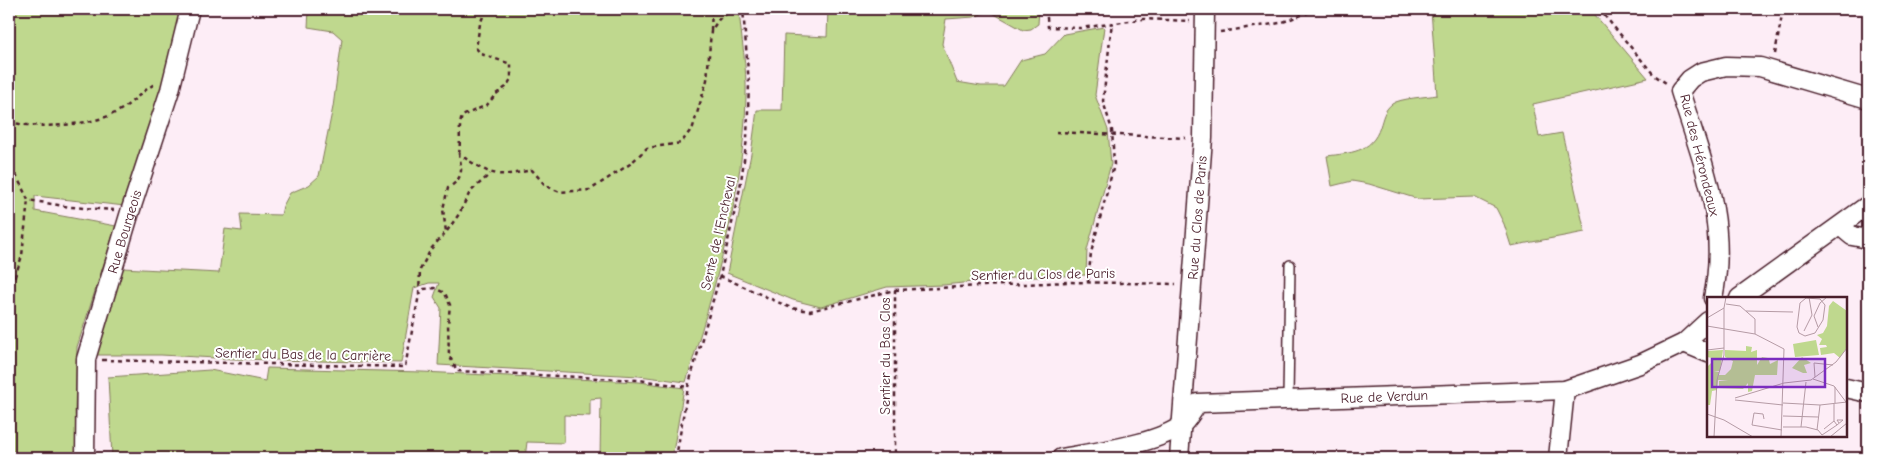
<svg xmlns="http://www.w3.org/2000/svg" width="1877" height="467" font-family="'Comic Neue',sans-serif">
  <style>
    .green { fill: #bfd88e; stroke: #847c5c }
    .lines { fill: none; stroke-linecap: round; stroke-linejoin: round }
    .lane-casing { stroke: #4a1f2b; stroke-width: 12 }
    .street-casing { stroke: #4a1f2b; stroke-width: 21 }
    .path { stroke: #4a1f2b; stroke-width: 2.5; stroke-dasharray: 4 4; stroke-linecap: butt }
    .lane { stroke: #fff; stroke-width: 9 }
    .street { stroke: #fff; stroke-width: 18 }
    .labels { text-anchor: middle; stroke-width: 4; stroke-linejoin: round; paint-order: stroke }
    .street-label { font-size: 14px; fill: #4a1f2b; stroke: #fff }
    .inset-road { fill: none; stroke: #b59ba5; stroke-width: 1 }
    .view { fill: #7b2cbf; fill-opacity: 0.15; stroke: #7b2cbf; stroke-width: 2.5 }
    .inset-edge { fill: none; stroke: #4a1f2b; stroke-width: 2.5 }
  </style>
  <rect width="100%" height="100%" fill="#fdedf6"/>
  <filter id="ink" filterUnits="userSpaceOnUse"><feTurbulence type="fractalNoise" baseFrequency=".02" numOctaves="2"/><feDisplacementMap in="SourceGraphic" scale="10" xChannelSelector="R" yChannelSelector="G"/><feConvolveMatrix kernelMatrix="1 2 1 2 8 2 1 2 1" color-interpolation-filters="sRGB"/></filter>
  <g filter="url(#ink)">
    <!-- green -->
    <g class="green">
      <path d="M9,9H184L176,41L125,206L35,196V211L116,226L77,347L75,410L77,458H9Z"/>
      <path d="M309,9H739C741,38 747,67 746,96C744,194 714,290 686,382L639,376L438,365L441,308L434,297L439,283H429L414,288L401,363L234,359L161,355H91L122,268L219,273L225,229L242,231L240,214L281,215L283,206L290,193L309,185L319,176L333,107L342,39L333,31L308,27Z"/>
      <path d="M828,9H1039L1038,24L1031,29L1023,30L989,11L974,17L946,19L942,44L957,82L981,86H1004L1021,60L1045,54L1064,34L1104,27L1095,95L1108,130L1111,164L1087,250L1086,275L1013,278L943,285L887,287L821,307L793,300L727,273L751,154L757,110H782L784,35L827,37Z"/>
      <path d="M1431,9H1590L1648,78L1533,104L1539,137L1562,133L1585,232L1511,246L1504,224L1496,208L1474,197L1418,199L1369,184L1352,181L1332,186L1327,156C1349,153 1372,153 1380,127C1383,118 1384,110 1392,104C1400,98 1427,97 1437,95Z"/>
      <path d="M267,368L422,372L639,382L684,388L672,458H600L601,398L590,399V416L564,415V443L527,442L525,458H112L108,377L210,370L265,381Z"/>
    </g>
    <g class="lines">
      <!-- lane casing -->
      <g class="lane-casing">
        <path id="lane" d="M1288,398L1290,265"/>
      </g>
      <!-- street casing -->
      <g class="street-casing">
        <g id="street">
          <path d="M1840,226L1852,236L1868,239"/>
          <path d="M1713,298C1729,222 1702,162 1680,91L1690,79L1701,72L1726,66L1760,67L1868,99"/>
          <path d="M1739,298L1868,205"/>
          <path d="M1684,343L1708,353"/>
          <path d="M1846,388L1868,393"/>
          <path id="s1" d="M85,458L86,359L130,212L170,90L190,9"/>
          <path id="s2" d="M1061,458C1094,452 1151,445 1179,427C1187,422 1193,410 1198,403L1565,390L1640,364L1684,343L1708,321"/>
          <path id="s3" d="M1179,458L1203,138L1205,9"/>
          <path d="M1558,458L1565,390"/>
        </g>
      </g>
      <!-- path -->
      <g class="path">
        <path d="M1046,9L1048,27L1081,28L1143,19L1190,21"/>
        <path d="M1599,9L1654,75L1666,83"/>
        <path d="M711,30L712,9"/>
        <path d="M1220,32L1280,23L1318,9"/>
        <path d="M1775,54L1783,9"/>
        <path d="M9,122C36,129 90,126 115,113C130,106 140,92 155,84"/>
        <path d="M1056,132L1186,138"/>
        <path d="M459,154C461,140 458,129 462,116L487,105L496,94L506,87L511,79V64L481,54L476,48L480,24L486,9"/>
        <path d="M9,160L28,200L70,207L114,210"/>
        <path d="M447,231L459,214L470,192L490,174"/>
        <path d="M720,276L791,308L810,311L895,290V458"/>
        <path d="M9,282L14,279L22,256L28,200"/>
        <path d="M1088,282L1091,253L1114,165L1112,130L1103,101L1112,22"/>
        <path d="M895,290L1068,282L1176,284"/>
        <path d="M419,294L420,270L431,249L446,232L443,209L448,188C464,178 462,170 459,154C492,176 494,178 532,170L546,186L560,192L590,190L630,164L647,148L681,143L693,127L707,80L711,31L719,19L729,12L740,9"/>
        <path d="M102,360L405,367L419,295L424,289L434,288L445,293L450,305L448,324L449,355L457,371L639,380L688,387"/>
        <path d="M676,458L688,387L720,276L740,188L747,139L749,84L743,9"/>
      </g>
      <!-- lane -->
      <use href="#lane" class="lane"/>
      <!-- street -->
      <use href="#street" class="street"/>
    </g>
  </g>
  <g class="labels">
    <!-- street labels -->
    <g class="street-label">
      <text transform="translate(1700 155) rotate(76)" y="5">Rue des Hérondeaux</text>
      <text dy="5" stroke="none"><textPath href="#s3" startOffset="241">Rue du Clos de Paris</textPath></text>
      <text dy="5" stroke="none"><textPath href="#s1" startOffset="232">Rue Bourgeois</textPath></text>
      <text transform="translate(718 233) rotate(-77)" y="5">Sente de l'Encheval</text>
      <text transform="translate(1043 274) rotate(-1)" y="5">Sentier du Clos de Paris</text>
      <text transform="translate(303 354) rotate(1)" y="5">Sentier du Bas de la Carrière</text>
      <text transform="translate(885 356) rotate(-90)" y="5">Sentier du Bas Clos</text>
      <text dy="5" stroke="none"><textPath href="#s2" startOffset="340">Rue de Verdun</textPath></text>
    </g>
  </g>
  <!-- overview -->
  <g transform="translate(1707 297)">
    <rect width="140" height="140" fill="#fdedf6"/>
    <path d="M126,4L140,14V50L133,61L127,56L114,58L113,51L120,50L119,48H112L115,42L110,38L116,36L120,29L122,9ZM109,43L112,58L88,60L86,47ZM39,49L45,50L44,55L50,53V68L55,60L67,62L62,63L63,67L71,63L70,78H48L45,94L41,95V86L36,92L12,91V84L21,83H11L12,78H18L24,72L26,64L18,60V53L39,54ZM16,53L13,74H7L12,75L10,93L5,94L3,108H0V70L6,64L5,61L0,60V54ZM95,60L104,66L97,68L100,76H96L85,71Z" fill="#bfd88e"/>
    <path class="inset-road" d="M99,1L113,2L118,8L116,23L108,36L98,39L92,36L90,30L93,6ZM19,7L33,9L48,22V37M39,14L86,15M0,21L17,11L19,0M0,29L48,37M111,30L107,19L113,6L120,0M97,34L105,18L102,0M48,37L77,52L74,140M0,53L17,51M108,80L107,66L126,68M106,82L127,89L139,105M128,90V106M28,101L77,86L104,83L129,65L140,51M28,103L76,108M76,106L113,108L140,105M0,117L17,123L46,140M76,119L111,120M57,122L56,117L47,116L45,128L75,133M130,128L136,123H130L132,126M76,130H99L111,133L115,138M94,130L99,85M117,132L127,124V107M110,133L113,108M115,138L130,128L127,124M7,140L10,83L17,58V11M123,140L140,126"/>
    <path class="view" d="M5,62H118V90H5Z"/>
    <rect width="140" height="140" class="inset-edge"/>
  </g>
  <!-- margin -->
  <rect width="1877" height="467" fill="none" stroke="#fff" stroke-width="30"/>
  <rect x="15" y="15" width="1847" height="437" fill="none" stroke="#4a1f2b" stroke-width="2" filter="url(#ink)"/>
</svg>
